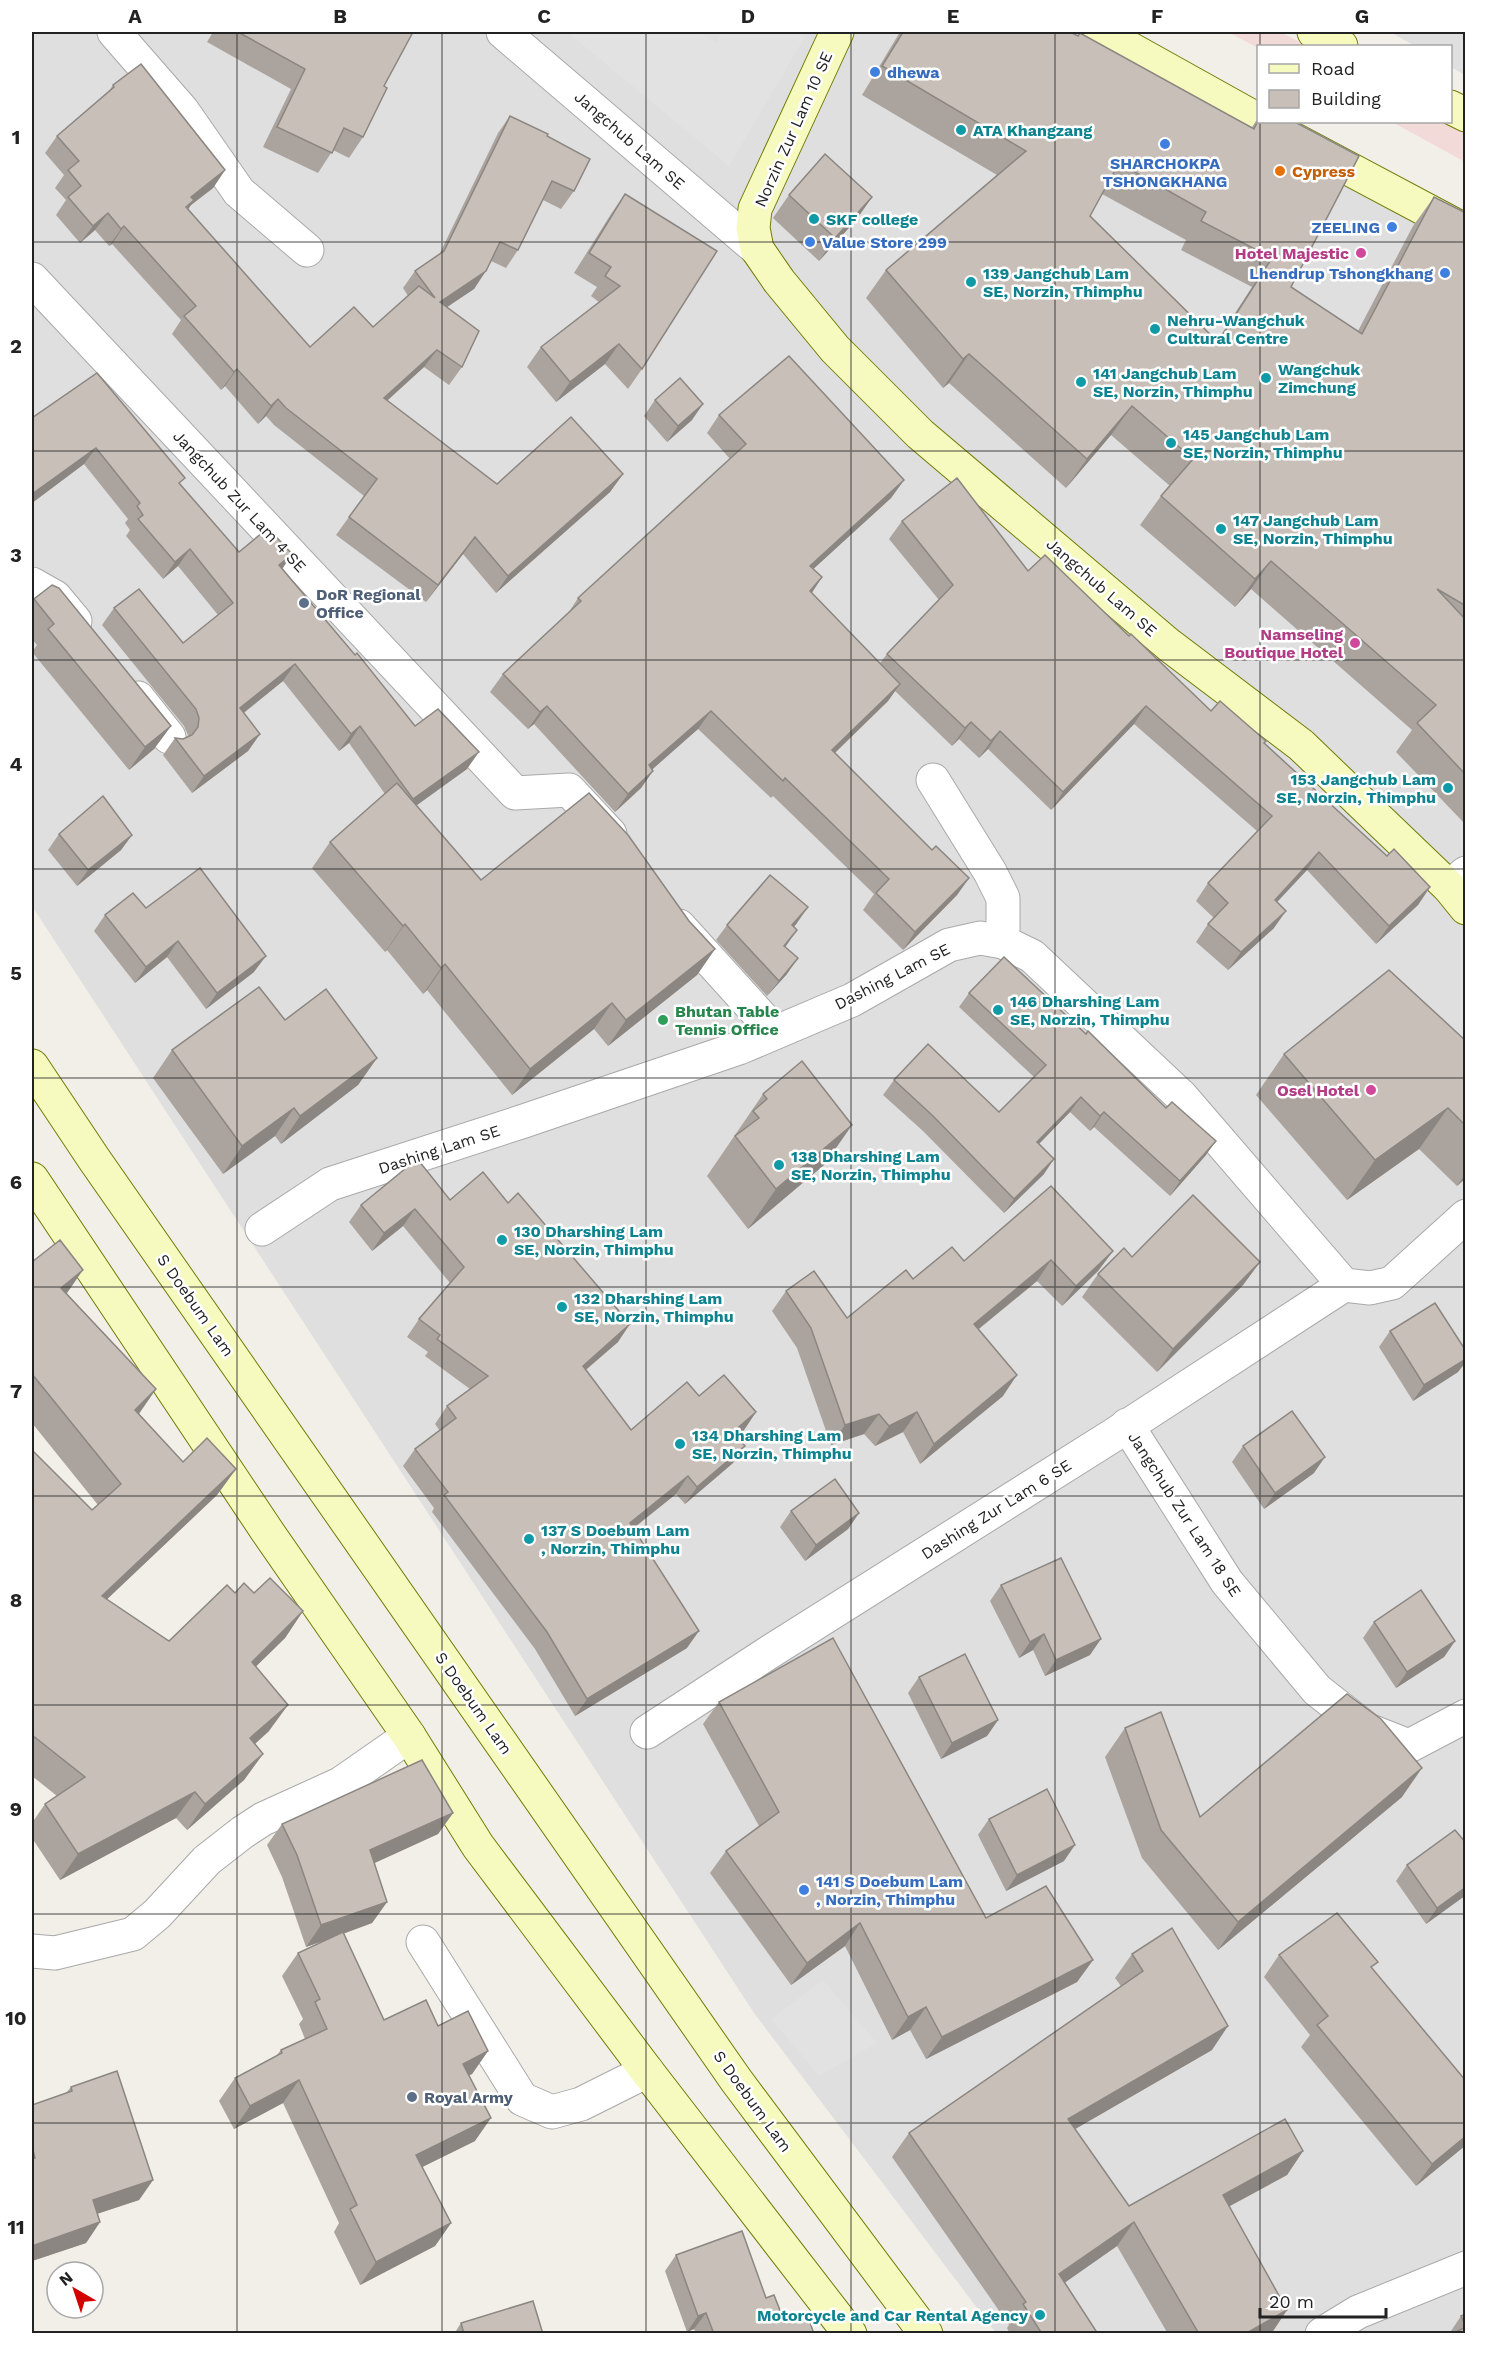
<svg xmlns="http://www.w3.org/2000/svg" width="1497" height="2365" font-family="'Work Sans',sans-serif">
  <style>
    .residential { fill: #e0dfdf }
    .commercial { fill: #f2dad9 }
    .parking { fill: #e2e2e2 }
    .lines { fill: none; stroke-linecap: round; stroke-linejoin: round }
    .street-casing { stroke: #a9a9a9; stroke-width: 35 }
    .secondary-casing { stroke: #707d05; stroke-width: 35 }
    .street { stroke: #fff; stroke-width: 33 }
    .secondary { stroke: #f7fabf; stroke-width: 33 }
    .wall { fill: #aba49e; fill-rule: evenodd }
    .shaded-wall { fill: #8b8681 }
    .building { fill: #c7bfb8; stroke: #8b8681; stroke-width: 1.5; fill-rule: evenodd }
    .grid { fill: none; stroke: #222; stroke-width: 1.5; stroke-opacity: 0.55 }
    .shop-dot { fill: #3f7fe0; stroke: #fff; stroke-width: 2 }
    .culture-dot { fill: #0f9aa8; stroke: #fff; stroke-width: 2 }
    .food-dot { fill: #e8710a; stroke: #fff; stroke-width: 2 }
    .hotel-dot { fill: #d1479c; stroke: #fff; stroke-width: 2 }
    .service-dot { fill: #5c6f8a; stroke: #fff; stroke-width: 2 }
    .leisure-dot { fill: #2e9e5b; stroke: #fff; stroke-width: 2 }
    .labels { text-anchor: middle; stroke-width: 5; stroke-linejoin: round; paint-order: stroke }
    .shop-label { font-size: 16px; font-weight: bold; fill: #366cbe; stroke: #fff; text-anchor: start }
    .street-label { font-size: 16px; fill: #222; stroke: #fff }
    .culture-label { font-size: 16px; font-weight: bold; fill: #0d838f; stroke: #fff; text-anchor: start }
    .food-label { font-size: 16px; font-weight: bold; fill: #c56008; stroke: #fff; text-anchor: start }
    .hotel-label { font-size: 16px; font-weight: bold; fill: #b23c85; stroke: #fff; text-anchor: end }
    .service-label { font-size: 16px; font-weight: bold; fill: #4e5e75; stroke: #fff; text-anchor: start }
    .leisure-label { font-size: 16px; font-weight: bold; fill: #27864d; stroke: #fff; text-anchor: start }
    .neatline { fill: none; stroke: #222; stroke-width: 2 }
    .grid-label { font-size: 20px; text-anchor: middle; font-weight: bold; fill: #222 }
  </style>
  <rect width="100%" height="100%" fill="#f2efe9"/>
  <!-- residential -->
  <g class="residential">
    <path d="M32,32H1088L1465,239V2333H996L754,2013L32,906Z"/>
    <path d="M1390,32H1465V75L1451,67L1450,46H1415Z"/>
  </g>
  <!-- commercial -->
  <g class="commercial">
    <path d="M1228,32H1280L1308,46L1258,48Z"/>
    <path d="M1392,122H1444L1465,134V162Z"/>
  </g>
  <!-- parking -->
  <g class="parking">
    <path d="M567,32H697L716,42L723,32H795L805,37L729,166Z"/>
    <path d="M823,1980L877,2043L819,2076L771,2019Z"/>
  </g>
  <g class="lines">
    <!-- street casing -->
    <g class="street-casing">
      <g id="street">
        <path d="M114,32L182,110L239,192L307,250"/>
        <path d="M503,32L757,249"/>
        <path d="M32,279L515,793L569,790L610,834"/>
        <path d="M32,584L55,597L75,621"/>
        <path d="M138,698L169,737"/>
        <path d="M933,780L990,872L1003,898V942"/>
        <path d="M1449,887L1466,873"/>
        <path d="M679,926L774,1031"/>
        <path d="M262,1229L330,1184L524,1121L739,1048L852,1000L949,945L980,938L1003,942L1032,956L1181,1096L1344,1285L1370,1288L1392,1283L1466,1216"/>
        <path d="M1127,1425L1227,1582L1317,1690L1368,1730L1409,1746L1466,1716"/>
        <path d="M647,1732L768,1653L1112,1436L1344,1285"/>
        <path d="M423,1942L522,2099L552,2112L581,2104L647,2071"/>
        <path d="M32,1951L55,1953L133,1934L157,1914L207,1860L243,1832L263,1819L340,1784L409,1736"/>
        <path d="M1322,2334L1358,2312L1466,2268"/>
      </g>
    </g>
    <!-- secondary casing -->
    <g class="secondary-casing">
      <g id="secondary">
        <path d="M837,32L755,209L753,228L757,249L779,281L835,349L920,434L1169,645L1301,745L1449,887L1466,908"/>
        <path d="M1100,32L1258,120"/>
        <path d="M1314,32L1341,46"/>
        <path d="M1450,107L1466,115"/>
        <path d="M1261,122L1466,231"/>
        <path d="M32,1066L94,1159L736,2080L926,2334"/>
        <path d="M32,1179L267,1531L409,1736L478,1846L647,2071L850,2334"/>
      </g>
    </g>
    <!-- street -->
    <use href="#street" class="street"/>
    <!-- secondary -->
    <use href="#secondary" class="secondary"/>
  </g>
  <!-- wall -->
  <g class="wall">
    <path d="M213,32H413L384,86L363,137L349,158L333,150L318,173L263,147L291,89L207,42Z"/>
    <path d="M900,32H1070L1252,127L1258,118L1291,287L1358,331L1413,226L1434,197L1466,213V825L1396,752L1412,730L1251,589L1235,607L1140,525L1161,496L1170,486L1111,435L1066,488L949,383L943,388L866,298L886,270L997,175L862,95ZM1102,194L1186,240L1181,250L1252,287L1217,341L1090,216Z"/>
    <path d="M113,85L225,170L213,188L191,205L187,209L310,347L373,327L408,296L403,288L415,271L439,255L498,133L510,116L547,136L574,191L561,209L543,200L518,250L506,268L491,261L474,289L446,307L462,367L449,385L424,367L387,401L497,484L623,474L610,492L496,593L463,554L426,602L336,535L364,496L274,425L266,416L258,424L225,386L221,390L172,334L181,320L112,244L109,246L95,230L80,243L56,215L66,200L55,188L64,175L45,153L57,136L109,91Z"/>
    <path d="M625,194L642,369L628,389L605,364L556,402L527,367L541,347L599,302L591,296L597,287L574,273L611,214Z"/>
    <path d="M789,195L872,197L856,220L819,261L773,218Z"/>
    <path d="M655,400L692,420L667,442L644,416Z"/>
    <path d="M719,415L904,480L891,498L813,569L822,577L812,593L880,663L887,654L939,600L889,539L902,521L1028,571L1129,636L1211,711L1264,743L1387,856L1430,887L1418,905L1376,944L1307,870L1277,902L1274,928L1228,970L1196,942L1208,924L1214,918L1196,901L1208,883L1257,831L1134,724L1051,810L988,749L979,758L959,739L952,746L895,691L888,701L835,753L932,850L969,878L957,895L903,950L863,910L874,894L773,796L771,798L698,729L652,769L653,771L641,788L615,812L534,724L528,729L490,692L503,674L567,615L578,598L730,459L707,433Z"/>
    <path d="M32,418L180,485L239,552L292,554L282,568L415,726L467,769L416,805L481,880L689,921L715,949L697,975L608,1046L594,1029L512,1095L427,990L423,994L387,950L385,952L312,868L330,842L385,794L349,743L339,751L283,681L244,713L260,734L248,751L192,793L163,755L175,738L183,739L187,737L188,735L184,726L102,625L114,608L183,643L218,615L178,566L163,579L126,536L130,530L125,523L128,519L84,464L32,503Z"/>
    <path d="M34,599L171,726L154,749L129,770L32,652L37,645L32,639V603Z"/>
    <path d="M59,834L132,835L121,850L77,886L48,850Z"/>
    <path d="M146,908L254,972L206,1009L167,957L135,983L94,931L105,915Z"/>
    <path d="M797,923L794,927L785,947L787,974L767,996L716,940L727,925Z"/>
    <path d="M969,993L1206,1155L1170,1196L1094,1127L1090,1131L1070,1112L1039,1144L1044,1174L1004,1213L923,1131L883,1095L894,1080L999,1112L1034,1077L959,1007Z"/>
    <path d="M285,1020L377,1058L358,1085L281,1144L275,1136L223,1174L153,1078L172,1050Z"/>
    <path d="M1466,1041V1178L1457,1186L1419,1149L1347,1200L1256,1095L1284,1054Z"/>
    <path d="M763,1094L852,1125L824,1165L748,1229L707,1176Z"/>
    <path d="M450,1200L618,1342L586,1370L631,1430L699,1396L756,1412L744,1430L737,1436L733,1463L685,1504L676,1494L634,1528L687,1648L575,1716L535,1649L432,1512L434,1508L403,1466L415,1449L440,1431L435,1424L447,1406L470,1389L425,1356L428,1352L407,1337L419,1319L450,1283L403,1226L372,1251L349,1222L361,1205Z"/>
    <path d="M1113,1251L1098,1271L1062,1306L1037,1281L979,1329L1003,1396L920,1464L903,1432L875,1446L864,1434L831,1445L797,1348L772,1311L786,1291L847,1318L913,1279L964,1261Z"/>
    <path d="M1132,1257L1260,1262L1243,1285L1157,1372L1082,1297L1098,1274Z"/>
    <path d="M32,1262L67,1294L156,1389L139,1414L183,1462L236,1469L217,1495L107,1599L169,1641L235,1593H254L303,1611L285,1638L255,1667L269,1731L255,1744L263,1754L244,1780L187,1830L176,1818L60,1880L32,1838V1823L45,1804L57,1796L32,1776V1450L92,1510L98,1505L32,1423Z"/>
    <path d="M1390,1331L1458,1372L1413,1401L1379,1347Z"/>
    <path d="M1243,1446L1314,1473L1264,1509L1232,1462Z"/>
    <path d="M791,1511L859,1513L848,1529L805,1561L780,1527Z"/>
    <path d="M1001,1585L1090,1655L1045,1676L1033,1650L1019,1658L990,1601Z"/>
    <path d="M1374,1622L1455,1641L1444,1657L1396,1688L1363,1638Z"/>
    <path d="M919,1677L998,1720L987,1736L941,1759L908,1693Z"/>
    <path d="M719,1702L986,1918L1093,1960L1077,1982L926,2059L910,2030L892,2040L845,1946L791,1985L710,1873L726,1851L759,1826L703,1724Z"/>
    <path d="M1125,1728L1200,1817L1402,1797L1218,1950L1142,1858L1105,1757Z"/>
    <path d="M453,1813L438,1834L374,1863L387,1902L372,1923L343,1934L384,2020L438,2026L488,2051L472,2074L469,2075L475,2141L422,2167L451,2223L435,2246L360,2285L334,2232L339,2223L283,2103L234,2129L219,2101L235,2078L276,2056L281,2050L305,2039L299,2024L303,2019L282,1976L298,1953L329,1939L306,1947L282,1877L267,1845L282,1824Z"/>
    <path d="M989,1819L1064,1861L1006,1891L978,1835Z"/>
    <path d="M1466,1843V1895L1426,1924L1396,1881L1407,1865Z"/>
    <path d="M1132,1954L1212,2050L1075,2129L1129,2206L1303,2151L1287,2175L1229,2206L1287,2310L1271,2334H1168L1117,2246L1065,2282L1098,2334H1010L1007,2328L1009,2325L892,2157L909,2133L1121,1986L1115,1978Z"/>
    <path d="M1279,1955L1373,1969L1466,2145L1416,2186L1301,2047L1310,2035L1264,1977Z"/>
    <path d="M71,2087L153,2180L139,2200L97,2214L100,2222L86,2243L32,2261V2105L66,2093Z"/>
    <path d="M676,2255L766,2298L785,2323L814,2334H696L694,2329L687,2332L665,2271Z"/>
    <path d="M1466,2314V2334H1449L1461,2316Z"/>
    <path d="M461,2323L543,2334H454Z"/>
  </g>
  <!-- shaded-wall -->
  <g class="shaded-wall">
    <path d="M225,170L213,188L191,205L182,218L191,197Z"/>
    <path d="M872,197L856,220L819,261L835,238Z"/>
    <path d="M108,213L95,230L80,243L93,226Z"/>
    <path d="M124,226L112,244L109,246L121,229Z"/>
    <path d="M486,271L474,289L428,320L440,302Z"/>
    <path d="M619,344L605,364L556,402L570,382Z"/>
    <path d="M437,350L424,367L371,415L384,398Z"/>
    <path d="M969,354L949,383L943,388L963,359Z"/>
    <path d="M237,369L225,386L221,390L234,372Z"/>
    <path d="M278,399L266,416L258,424L271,406Z"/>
    <path d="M703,404L692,420L667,442L678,426Z"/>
    <path d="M1132,406L1111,435L1066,488L1087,459Z"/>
    <path d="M96,448L84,464L32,503V494Z"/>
    <path d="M623,474L610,492L496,593L508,576Z"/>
    <path d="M904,480L891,498L797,584L810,566Z"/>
    <path d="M475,537L463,554L426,602L438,585Z"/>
    <path d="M190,549L178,566L163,579L175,562Z"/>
    <path d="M292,554L281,571L279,565Z"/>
    <path d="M1271,561L1251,589L1235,607L1255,579Z"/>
    <path d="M822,577L810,595V591Z"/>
    <path d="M295,664L283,681L228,725L240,708Z"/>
    <path d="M900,684L888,701L819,768L832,750Z"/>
    <path d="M547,706L534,724L528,729L540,712Z"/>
    <path d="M1146,706L1134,724L1051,810L1063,792Z"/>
    <path d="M711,711L698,729L637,783L649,765Z"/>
    <path d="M971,722L959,739L952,746L965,728Z"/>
    <path d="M171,726L154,749L129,770L145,747Z"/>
    <path d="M360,726L349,743L339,751L351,734Z"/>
    <path d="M1000,731L988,749L979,758L991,741Z"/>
    <path d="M260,734L248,751L192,793L204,776Z"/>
    <path d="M479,752L467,769L402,816L413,799Z"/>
    <path d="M653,771L641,788L615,812L628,794Z"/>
    <path d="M132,835L121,850L77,886L88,870Z"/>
    <path d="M1319,852L1307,870L1262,918L1275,900Z"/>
    <path d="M969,878L957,895L903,950L915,932Z"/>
    <path d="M1430,887L1418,905L1376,944L1389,926Z"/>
    <path d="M808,907L797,923L781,941L792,925Z"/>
    <path d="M1286,911L1274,928L1228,970L1241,952Z"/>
    <path d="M405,924L387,950L385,952L403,926Z"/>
    <path d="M797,930L786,946L772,961L784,946Z"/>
    <path d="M178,941L167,957L135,983L146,967Z"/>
    <path d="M715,949L697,975L608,1046L626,1020Z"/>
    <path d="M266,956L254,972L206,1009L217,993Z"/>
    <path d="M798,958L787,974L767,996L779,981Z"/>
    <path d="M445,964L427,990L423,994L441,968Z"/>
    <path d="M612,1003L594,1029L512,1095L530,1069Z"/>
    <path d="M377,1058L358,1085L281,1144L300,1116Z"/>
    <path d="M1081,1097L1070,1112L1027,1156L1037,1142Z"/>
    <path d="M294,1108L275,1136L223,1174L242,1146Z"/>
    <path d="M1448,1108L1419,1149L1347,1200L1375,1160Z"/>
    <path d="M1104,1112L1094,1127L1090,1131L1100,1116Z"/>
    <path d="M852,1125L824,1165L748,1229L776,1189Z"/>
    <path d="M1216,1141L1206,1155L1170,1196L1180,1181Z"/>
    <path d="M1054,1159L1044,1174L1004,1213L1014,1199Z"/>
    <path d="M1466,1173V1178L1457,1186Z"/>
    <path d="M415,1209L403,1226L372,1251L384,1233Z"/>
    <path d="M1113,1251L1098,1271L1062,1306L1076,1286Z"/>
    <path d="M1051,1260L1037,1281L960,1344L974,1324Z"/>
    <path d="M1260,1262L1243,1285L1157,1372L1173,1349Z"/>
    <path d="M83,1270L65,1296L61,1288Z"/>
    <path d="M630,1324L618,1342L570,1383L583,1366Z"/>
    <path d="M1466,1359V1362L1458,1372L1413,1401L1424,1385Z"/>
    <path d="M1017,1375L1003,1396L920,1464L934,1444Z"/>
    <path d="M156,1389L137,1416L135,1410Z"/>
    <path d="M756,1412L744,1430L721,1449L733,1432Z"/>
    <path d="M917,1412L903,1432L875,1446L889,1426Z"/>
    <path d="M879,1414L864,1434L831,1445L845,1425Z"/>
    <path d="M745,1446L733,1463L685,1504L697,1487Z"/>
    <path d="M1325,1457L1314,1473L1264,1509L1275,1493Z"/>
    <path d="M236,1469L217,1495L83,1622L102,1596Z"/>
    <path d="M688,1476L676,1494L618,1540L630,1523Z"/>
    <path d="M859,1513L848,1529L805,1561L816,1545Z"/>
    <path d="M303,1611L285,1638L233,1689L252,1662Z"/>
    <path d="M699,1631L687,1648L575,1716L587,1699Z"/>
    <path d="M1044,1634L1033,1650L1019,1658L1030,1642Z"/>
    <path d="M1101,1639L1090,1655L1045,1676L1056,1660Z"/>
    <path d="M1455,1641L1444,1657L1396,1688L1407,1672Z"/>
    <path d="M288,1705L269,1731L231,1765L250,1738Z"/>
    <path d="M998,1720L987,1736L941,1759L952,1743Z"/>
    <path d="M263,1754L244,1780L187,1830L205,1804Z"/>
    <path d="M1422,1768L1402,1797L1218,1950L1238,1922Z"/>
    <path d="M195,1792L176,1818L60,1880L78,1854Z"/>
    <path d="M453,1813L438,1834L355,1872L370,1850Z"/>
    <path d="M1075,1845L1064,1861L1006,1891L1017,1875Z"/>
    <path d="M1466,1887V1895L1426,1924L1437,1908Z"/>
    <path d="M387,1902L372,1923L306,1947L321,1925Z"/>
    <path d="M860,1923L845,1946L791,1985L807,1963Z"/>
    <path d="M1093,1960L1077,1982L926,2059L942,2037Z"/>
    <path d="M926,2007L910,2030L892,2040L908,2017Z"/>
    <path d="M1228,2026L1212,2050L1051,2143L1068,2119Z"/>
    <path d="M488,2051L472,2074L448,2086L463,2064Z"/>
    <path d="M299,2080L283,2103L234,2129L250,2106Z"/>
    <path d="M491,2118L475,2141L400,2178L416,2155Z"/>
    <path d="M1466,2136V2145L1416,2186L1432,2164Z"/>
    <path d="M1303,2151L1287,2175L1206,2219L1223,2195Z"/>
    <path d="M153,2180L139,2200L78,2220L93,2200Z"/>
    <path d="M100,2222L86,2243L32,2261V2246Z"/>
    <path d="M1134,2222L1117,2246L1043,2298L1059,2274Z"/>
    <path d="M451,2223L435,2246L360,2285L376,2262Z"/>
    <path d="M1287,2310L1271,2334H1245Z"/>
    <path d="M706,2313L694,2329L687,2332L698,2316Z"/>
  </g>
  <!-- building -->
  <g class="building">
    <path d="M238,32H413L384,86L387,88L363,137L344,128L332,153L277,127L305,69Z"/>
    <path d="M903,32H1070L1078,36L1080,33L1254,129L1258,121L1295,122L1359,156L1291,287L1362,334L1434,197L1466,213V606L1437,589L1466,620V775L1417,723L1436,705L1271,561L1255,579L1161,496L1193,459L1132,406L1087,459L969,354L963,359L886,270L1026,151L882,66ZM1119,163L1206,212L1201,221L1272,258L1218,342L1090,216Z"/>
    <path d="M141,64L225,170L191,197L194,200L186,207L310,347L354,307L373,327L419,286L435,298L415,271L444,251L510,116L548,134L547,136L590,159L574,191L552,181L518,250L500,242L486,271L440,302L479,331L462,367L437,350L384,398L497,484L571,417L623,474L508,576L475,537L438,585L349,517L377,479L286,408L278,399L271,406L237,369L234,372L184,316L196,306L124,226L121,229L108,213L93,226L68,197L81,186L68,170L79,161L57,136L114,87L113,85Z"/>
    <path d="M825,154L872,197L835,238L789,195Z"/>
    <path d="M625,194L717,251L642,369L619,344L570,382L541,347L620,286L605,276L611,267L589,253Z"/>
    <path d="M789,356L904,480L810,566L822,577L810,591L900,684L832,750L932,850L936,846L969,878L915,932L876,893L889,879L785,778L783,781L711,711L649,765L653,771L628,794L547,706L540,712L503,674L581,601L578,598L746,444L719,415Z"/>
    <path d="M97,373L185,478L179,483L239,552L268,528L292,554L279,565L355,655L357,653L415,726L438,709L479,752L413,799L360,726L351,734L295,664L240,708L260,734L204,776L175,738L183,739L192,735L198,727L199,718L196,709L114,608L139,589L183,643L233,603L190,549L175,562L138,519L143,515L137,506L140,503L96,448L32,494V418Z"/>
    <path d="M680,378L703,404L678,426L655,400Z"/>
    <path d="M957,478L1028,571L1045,555L1129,636L1131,634L1211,711L1220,701L1266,741L1264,743L1387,856L1394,849L1430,887L1389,926L1319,852L1275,900L1286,911L1241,952L1208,924L1228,903L1208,883L1272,816L1146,706L1063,792L1000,731L991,741L971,722L965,728L887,654L953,585L902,521Z"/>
    <path d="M52,585L59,588L171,726L145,747L48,629L54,624L34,599Z"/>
    <path d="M397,783L481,880L589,793L628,835L689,921L715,949L626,1020L612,1003L530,1069L445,964L441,968L405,924L403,926L330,842Z"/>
    <path d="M103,796L132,835L88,870L59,834Z"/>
    <path d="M200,868L266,956L217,993L178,941L146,967L105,915L133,893L146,908Z"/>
    <path d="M770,875L808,907L792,925L797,930L784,946L798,958L779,981L727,925Z"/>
    <path d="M1004,957L1086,1034L1088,1031L1166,1108L1172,1102L1216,1141L1180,1181L1104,1112L1100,1116L1081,1097L1037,1142L1054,1159L1014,1199L933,1116L894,1080L928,1044L999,1112L1046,1065L969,993Z"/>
    <path d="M1389,970L1466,1041V1126L1448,1108L1375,1160L1284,1054Z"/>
    <path d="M259,987L285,1020L326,989L377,1058L300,1116L294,1108L242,1146L172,1050Z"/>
    <path d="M802,1061L852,1125L776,1189L735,1136L759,1118L753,1111L767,1099L763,1094Z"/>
    <path d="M419,1161L450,1200L483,1172L508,1203L518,1193L630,1324L583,1366L631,1430L687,1382L699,1396L724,1375L756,1412L733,1432L745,1446L697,1487L688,1476L630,1523L699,1631L587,1699L547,1632L444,1495L448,1492L415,1449L456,1418L447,1406L488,1376L437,1339L440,1335L419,1319L464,1267L415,1209L384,1233L361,1205L411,1164Z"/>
    <path d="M1051,1186L1113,1251L1076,1286L1051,1260L974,1324L1017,1375L934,1444L917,1412L889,1426L879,1414L845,1425L811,1328L786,1291L814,1271L847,1318L906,1270L913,1279L952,1247L964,1261Z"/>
    <path d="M1193,1195L1260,1262L1173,1349L1098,1274L1124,1248L1132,1257Z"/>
    <path d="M60,1240L83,1270L61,1288L156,1389L135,1410L183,1462L207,1438L236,1469L102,1596L169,1641L227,1585L235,1593L244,1583L254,1593L270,1578L303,1611L252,1662L288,1705L250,1738L263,1754L205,1804L195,1792L78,1854L45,1804L85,1777L32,1735V1450L92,1510L121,1484L32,1374V1262Z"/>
    <path d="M1435,1303L1466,1351V1359L1424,1385L1390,1331Z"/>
    <path d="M1292,1411L1325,1457L1275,1493L1243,1446Z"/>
    <path d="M835,1479L859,1513L816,1545L791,1511Z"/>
    <path d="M1061,1558L1101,1639L1056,1660L1044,1634L1030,1642L1001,1585Z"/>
    <path d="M1421,1590L1455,1641L1407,1672L1374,1622Z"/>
    <path d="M833,1638L986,1918L1046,1886L1093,1960L942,2037L926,2007L908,2017L860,1923L807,1963L726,1851L779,1812L719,1702Z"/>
    <path d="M965,1654L998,1720L952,1743L919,1677Z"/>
    <path d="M1347,1694L1381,1719L1422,1768L1238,1922L1161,1830L1125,1728L1161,1712L1200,1817Z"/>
    <path d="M422,1760L453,1813L370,1850L387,1902L321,1925L297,1855L282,1824Z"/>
    <path d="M1047,1789L1075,1845L1017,1875L989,1819Z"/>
    <path d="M1455,1830L1466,1843V1887L1437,1908L1407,1865Z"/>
    <path d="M1337,1913L1378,1962L1371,1967L1466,2081V2136L1432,2164L1317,2025L1328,2016L1279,1955Z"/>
    <path d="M1172,1928L1228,2026L1068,2119L1129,2206L1285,2119L1303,2151L1223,2195L1287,2310L1245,2334H1199L1134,2222L1059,2274L1098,2334H1042L1023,2304L1026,2302L909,2133L1143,1971L1132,1954Z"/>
    <path d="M343,1932L384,2020L426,2000L438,2026L468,2011L488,2051L463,2064L491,2118L416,2155L451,2223L376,2262L350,2209L357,2205L299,2080L250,2106L235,2078L282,2053L281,2050L327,2029L315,2002L320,1999L298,1953Z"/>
    <path d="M117,2071L153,2180L93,2200L100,2222L32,2246V2159L35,2158L32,2146V2105L72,2091L71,2087Z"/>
    <path d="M742,2231L766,2298L774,2295L785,2323L807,2314L814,2334H714L706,2313L698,2316L676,2255Z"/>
    <path d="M533,2301L543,2334H464L461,2323Z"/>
    <path d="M1466,2314V2326L1461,2316Z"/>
    <path d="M1466,2327V2334H1452Z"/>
  </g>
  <!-- grid -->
  <path class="grid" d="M237,32V2334M442,32V2334M646,32V2334M851,32V2334M1055,32V2334M1260,32V46M1260,122V2334M32,242H1466M32,451H1466M32,660H1466M32,869H1466M32,1078H1466M32,1287H1466M32,1496H1466M32,1705H1466M32,1914H1466M32,2123H1466"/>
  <!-- markers -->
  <g class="shop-dot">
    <circle cx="875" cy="72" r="6"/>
    <circle cx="1165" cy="144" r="6"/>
    <circle cx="1392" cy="227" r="6"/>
    <circle cx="810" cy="242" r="6"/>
    <circle cx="1445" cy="273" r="6"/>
    <circle cx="804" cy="1890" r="6"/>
  </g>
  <g class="culture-dot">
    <circle cx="961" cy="130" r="6"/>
    <circle cx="814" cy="219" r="6"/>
    <circle cx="971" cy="282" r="6"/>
    <circle cx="1155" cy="329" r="6"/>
    <circle cx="1266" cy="378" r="6"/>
    <circle cx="1081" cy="382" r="6"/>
    <circle cx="1171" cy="443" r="6"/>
    <circle cx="1221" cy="529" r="6"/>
    <circle cx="1448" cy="788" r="6"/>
    <circle cx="998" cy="1010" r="6"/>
    <circle cx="779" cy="1165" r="6"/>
    <circle cx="502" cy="1240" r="6"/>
    <circle cx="562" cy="1307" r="6"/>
    <circle cx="680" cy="1444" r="6"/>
    <circle cx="529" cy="1539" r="6"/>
    <circle cx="1040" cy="2315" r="6"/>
  </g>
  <circle class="food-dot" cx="1280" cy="171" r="6"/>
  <g class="hotel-dot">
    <circle cx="1361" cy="253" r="6"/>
    <circle cx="1355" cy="643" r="6"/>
    <circle cx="1371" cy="1090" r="6"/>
  </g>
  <g class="service-dot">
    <circle cx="304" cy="603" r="6"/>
    <circle cx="412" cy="2097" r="6"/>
  </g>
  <circle class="leisure-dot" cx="663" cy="1020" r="6"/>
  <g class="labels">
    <!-- shop labels -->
    <g class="shop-label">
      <text x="887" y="78">dhewa</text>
      <text x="1165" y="169" text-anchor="middle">SHARCHOKPA<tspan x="1165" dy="18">TSHONGKHANG</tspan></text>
      <text x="1380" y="233" text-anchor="end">ZEELING</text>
      <text x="822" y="248">Value Store 299</text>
      <text x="1433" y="279" text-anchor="end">Lhendrup Tshongkhang</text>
      <text x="816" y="1887">141 S Doebum Lam<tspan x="816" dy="18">, Norzin, Thimphu</tspan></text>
    </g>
    <!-- street labels -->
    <g class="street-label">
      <text transform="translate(793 129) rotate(-66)" y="6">Norzin Zur Lam 10 SE</text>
      <text transform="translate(630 140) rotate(41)" y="6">Jangchub Lam SE</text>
      <text transform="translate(240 501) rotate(47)" y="6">Jangchub Zur Lam 4 SE</text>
      <text transform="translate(1102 587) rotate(41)" y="6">Jangchub Lam SE</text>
      <text transform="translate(892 976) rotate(-27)" y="6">Dashing Lam SE</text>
      <text transform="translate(439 1149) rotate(-18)" y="6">Dashing Lam SE</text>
      <text transform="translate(196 1305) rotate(55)" y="6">S Doebum Lam</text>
      <text transform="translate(996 1509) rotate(-32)" y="6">Dashing Zur Lam 6 SE</text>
      <text transform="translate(1185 1514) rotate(57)" y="6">Jangchub Zur Lam 18 SE</text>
      <text transform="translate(474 1703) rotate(55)" y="6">S Doebum Lam</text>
      <text transform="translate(753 2101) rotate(54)" y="6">S Doebum Lam</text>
    </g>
    <!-- culture labels -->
    <g class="culture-label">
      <text x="973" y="136">ATA Khangzang</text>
      <text x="826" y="225">SKF college</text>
      <text x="983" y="279">139 Jangchub Lam<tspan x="983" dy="18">SE, Norzin, Thimphu</tspan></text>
      <text x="1167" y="326">Nehru-Wangchuk<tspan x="1167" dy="18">Cultural Centre</tspan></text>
      <text x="1278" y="375">Wangchuk<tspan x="1278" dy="18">Zimchung</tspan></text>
      <text x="1093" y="379">141 Jangchub Lam<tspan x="1093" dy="18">SE, Norzin, Thimphu</tspan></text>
      <text x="1183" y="440">145 Jangchub Lam<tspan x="1183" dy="18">SE, Norzin, Thimphu</tspan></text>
      <text x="1233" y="526">147 Jangchub Lam<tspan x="1233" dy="18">SE, Norzin, Thimphu</tspan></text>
      <text x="1436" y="785" text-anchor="end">153 Jangchub Lam<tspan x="1436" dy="18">SE, Norzin, Thimphu</tspan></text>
      <text x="1010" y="1007">146 Dharshing Lam<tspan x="1010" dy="18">SE, Norzin, Thimphu</tspan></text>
      <text x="791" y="1162">138 Dharshing Lam<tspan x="791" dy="18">SE, Norzin, Thimphu</tspan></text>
      <text x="514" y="1237">130 Dharshing Lam<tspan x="514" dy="18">SE, Norzin, Thimphu</tspan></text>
      <text x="574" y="1304">132 Dharshing Lam<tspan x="574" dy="18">SE, Norzin, Thimphu</tspan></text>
      <text x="692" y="1441">134 Dharshing Lam<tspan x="692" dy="18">SE, Norzin, Thimphu</tspan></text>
      <text x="541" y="1536">137 S Doebum Lam<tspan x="541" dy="18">, Norzin, Thimphu</tspan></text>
      <text x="1028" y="2321" text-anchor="end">Motorcycle and Car Rental Agency</text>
    </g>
    <!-- food labels -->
    <g class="food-label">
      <text x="1292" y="177">Cypress</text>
    </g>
    <!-- hotel labels -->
    <g class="hotel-label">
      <text x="1349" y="259">Hotel Majestic</text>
      <text x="1343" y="640">Namseling<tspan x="1343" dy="18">Boutique Hotel</tspan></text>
      <text x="1359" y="1096">Osel Hotel</text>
    </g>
    <!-- service labels -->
    <g class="service-label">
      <text x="316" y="600">DoR Regional<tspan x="316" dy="18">Office</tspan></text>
      <text x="424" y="2103">Royal Army</text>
    </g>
    <!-- leisure labels -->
    <g class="leisure-label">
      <text x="675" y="1017">Bhutan Table<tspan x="675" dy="18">Tennis Office</tspan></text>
    </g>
  </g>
  <!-- border -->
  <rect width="1497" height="2365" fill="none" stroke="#ffffff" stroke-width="66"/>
  <!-- legend -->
  <rect x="1257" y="45" width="195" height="78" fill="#ffffff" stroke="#a7a7a7" stroke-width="1.5"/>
  <rect x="1269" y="64" width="30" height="9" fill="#f7fabf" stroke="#a7a7a7" stroke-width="1.5"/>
  <text x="1311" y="75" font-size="18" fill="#222222">Road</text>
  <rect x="1269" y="90" width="30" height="18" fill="#c7bfb8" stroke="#a7a7a7" stroke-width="1.5"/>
  <text x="1311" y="105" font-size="18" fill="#222222">Building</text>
  <!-- north arrow -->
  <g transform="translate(75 2290) rotate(321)"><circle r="28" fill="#ffffff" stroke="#a7a7a7" stroke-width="1.5"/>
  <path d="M0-4.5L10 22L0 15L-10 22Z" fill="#d40000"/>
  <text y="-9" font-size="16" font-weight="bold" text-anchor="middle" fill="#222222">N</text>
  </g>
  <!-- scale -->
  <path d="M1260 2308v9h126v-9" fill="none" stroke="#222222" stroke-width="3"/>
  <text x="1269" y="2308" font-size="18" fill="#222222" stroke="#ffffff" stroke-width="4.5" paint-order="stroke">20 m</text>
  <rect x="33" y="33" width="1431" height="2299" class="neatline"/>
  <g class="grid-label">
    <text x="135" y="23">A</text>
    <text x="340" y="23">B</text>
    <text x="544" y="23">C</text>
    <text x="748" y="23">D</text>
    <text x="953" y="23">E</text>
    <text x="1157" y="23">F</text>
    <text x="1362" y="23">G</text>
    <text x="16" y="144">1</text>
    <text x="16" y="353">2</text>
    <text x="16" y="562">3</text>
    <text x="16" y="771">4</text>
    <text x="16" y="980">5</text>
    <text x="16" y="1189">6</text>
    <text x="16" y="1398">7</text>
    <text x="16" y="1607">8</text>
    <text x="16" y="1816">9</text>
    <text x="16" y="2025">10</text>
    <text x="16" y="2234">11</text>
  </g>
</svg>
